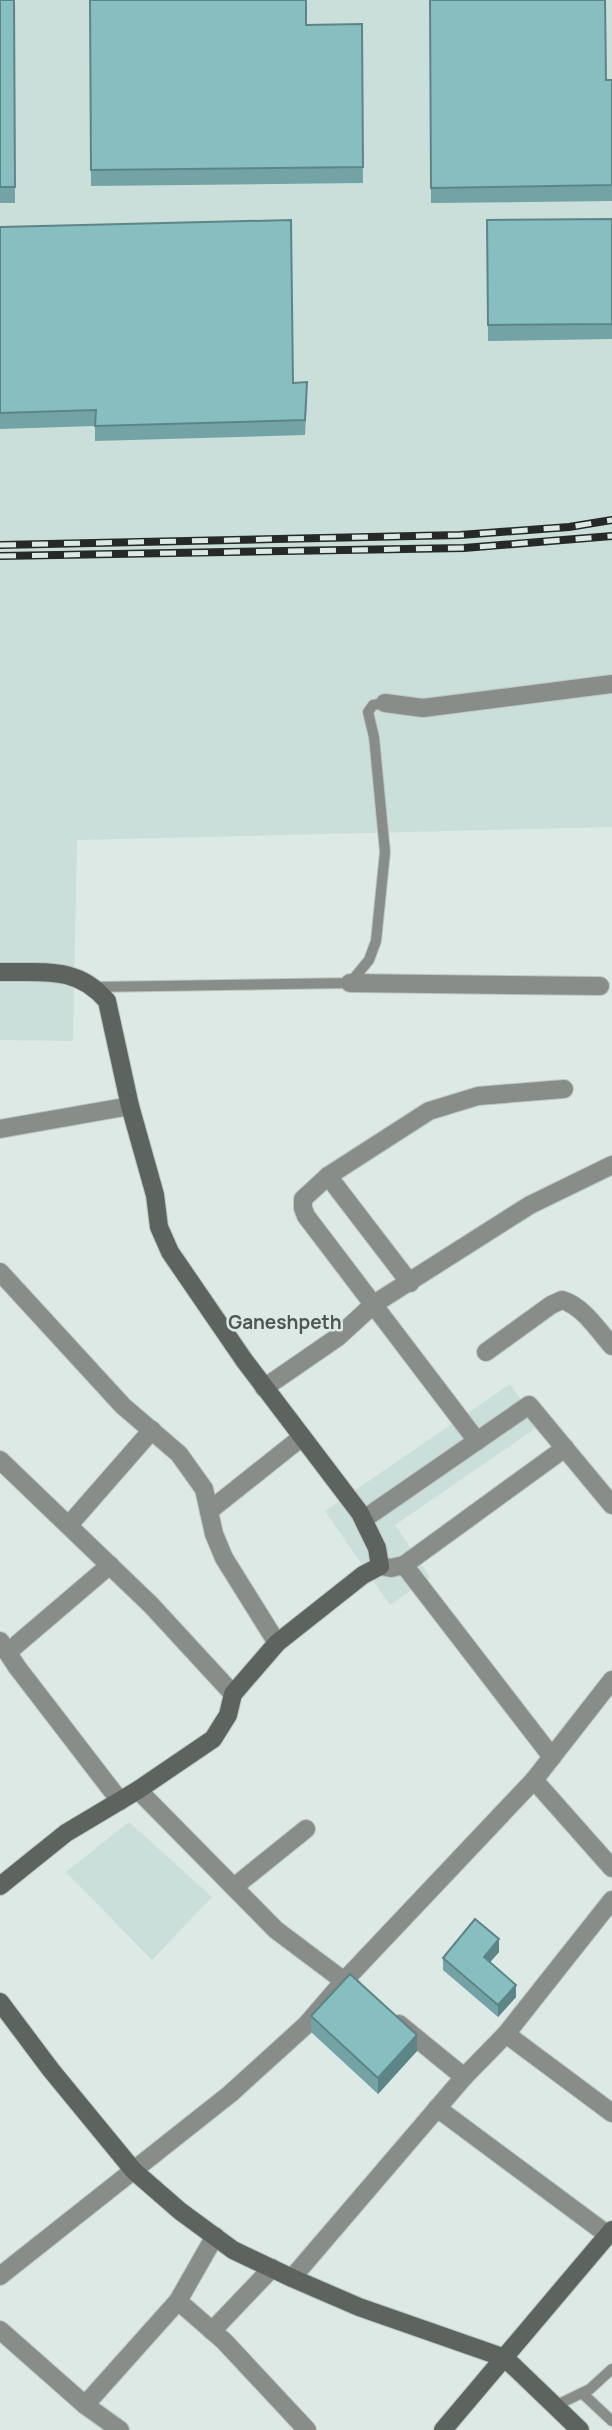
<svg xmlns="http://www.w3.org/2000/svg" width="612" height="2430" font-family="Manrope,sans-serif">
  <style>
    .built { fill: #cadfd9 }
    .lines { fill: none; stroke-linecap: round; stroke-linejoin: round }
    .lane-casing { stroke: #bcc6c3; stroke-width: 12 }
    .street-casing { stroke: #bcc6c3; stroke-width: 20 }
    .secondary-casing { stroke: #bcc6c3; stroke-width: 20 }
    .lane { stroke: #898d8a; stroke-width: 10 }
    .street { stroke: #898d8a; stroke-width: 18 }
    .secondary { stroke: #5d635f; stroke-width: 18 }
    .rail-casing { stroke: #252a28; stroke-width: 8 }
    .rail { stroke: #dde9e5; stroke-width: 5; stroke-dasharray: 16; stroke-linecap: butt }
    .wall { fill: #74a3a5 }
    .shaded-wall { fill: #5e8586 }
    .building { fill: #87bec0; stroke: #5e8586; stroke-width: 2 }
    .labels { text-anchor: middle; stroke-width: 5; stroke-linejoin: round; paint-order: stroke }
    .neighbourhood-label { font-size: 19px; font-weight: bold; fill: #4c5653; stroke: #dde9e5 }
  </style>
  <rect width="100%" height="100%" fill="#dde9e5"/>
  <!-- built -->
  <g class="built">
    <path d="M0,0H612V827L77,840L73,1041L0,1040Z"/>
    <path d="M510,1384L539,1426L395,1525L430,1577L390,1605L325,1511Z"/>
    <path d="M129,1822L212,1897L152,1960L66,1872Z"/>
  </g>
  <g class="lines">
    <!-- lane casing -->
    <g class="lane-casing">
      <g id="lane">
        <path d="M95,987L350,983L369,960L376,941L385,852L374,737L368,712L373,705L385,703"/>
        <path d="M582,2393L612,2421"/>
        <path d="M555,2406L590,2389L612,2369"/>
      </g>
    </g>
    <!-- street casing -->
    <g class="street-casing">
      <g id="street">
        <path d="M385,703L423,708L612,684"/>
        <path d="M350,983L600,986"/>
        <path d="M0,1129L130,1106"/>
        <path d="M328,1176L410,1283"/>
        <path d="M0,1272L123,1406L179,1454L204,1489L214,1534L224,1558L277,1643"/>
        <path d="M486,1352L551,1305L562,1300C583,1306 598,1330 612,1346"/>
        <path d="M264,1388L338,1337L374,1304L530,1205L612,1165"/>
        <path d="M477,1441L306,1216L303,1208V1199L328,1176L429,1111L478,1096L564,1089"/>
        <path d="M0,1460L151,1605L233,1694"/>
        <path d="M209,1511L302,1437"/>
        <path d="M364,1519L529,1405L612,1505"/>
        <path d="M69,1525L152,1430"/>
        <path d="M404,1565L552,1757"/>
        <path d="M380,1566L391,1568L404,1565L565,1448"/>
        <path d="M0,1641L17,1667L120,1801"/>
        <path d="M8,1652L110,1565"/>
        <path d="M534,1780L612,1868"/>
        <path d="M138,1790L276,1930L352,1987"/>
        <path d="M234,1887L306,1829"/>
        <path d="M399,2024L464,2077"/>
        <path d="M506,2034L612,2113"/>
        <path d="M437,2108L608,2235"/>
        <path d="M0,2276L230,2094L306,2025L344,1981L534,1780L612,1680"/>
        <path d="M292,2278L464,2077L506,2034L612,1900"/>
        <path d="M178,2301L224,2341L307,2430"/>
        <path d="M0,2330L85,2405L120,2430"/>
        <path d="M212,2331L272,2268"/>
        <path d="M85,2405L178,2301L215,2236"/>
      </g>
    </g>
    <!-- secondary casing -->
    <g class="secondary-casing">
      <g id="secondary">
        <path d="M0,972C42,973 77,965 107,1001L130,1106L155,1195L159,1227L170,1252L244,1360L360,1513L377,1548L380,1566L363,1575L277,1643L233,1694L228,1715L213,1739L138,1790L66,1833L0,1886"/>
        <path d="M0,2002L51,2070L134,2171L180,2211L233,2250L292,2278L359,2307L505,2358L580,2430"/>
        <path d="M443,2430L612,2230"/>
      </g>
    </g>
    <!-- lane -->
    <use href="#lane" class="lane"/>
    <!-- street -->
    <use href="#street" class="street"/>
    <!-- secondary -->
    <use href="#secondary" class="secondary"/>
    <!-- rail casing -->
    <g class="rail-casing">
      <g id="rail">
        <path d="M0,545L460,535L569,527L612,520"/>
        <path d="M0,556L464,548L612,536"/>
      </g>
    </g>
    <!-- rail -->
    <use href="#rail" class="rail"/>
  </g>
  <!-- wall -->
  <g class="wall">
    <path d="M0,0H14L15,203H0Z"/>
    <path d="M90,0L306,25L362,24L363,183L91,186Z"/>
    <path d="M430,0L606,80H612V201L431,203Z"/>
    <path d="M612,219V339L488,341L487,220Z"/>
    <path d="M0,227L293,383L307,397L305,435L95,441V426L0,429Z"/>
    <path d="M499,1952L490,1962L516,1997L498,2017L443,1970V1958Z"/>
    <path d="M311,2016L417,2051L378,2094L311,2032Z"/>
  </g>
  <!-- shaded-wall -->
  <g class="shaded-wall">
    <path d="M499,1939V1952L484,1969V1957Z"/>
    <path d="M516,1985V1997L498,2017V2005Z"/>
    <path d="M417,2035V2051L378,2094V2078Z"/>
  </g>
  <!-- building -->
  <g class="building">
    <path d="M0,0H14L15,187H0Z"/>
    <path d="M90,0H306V25L362,24L363,167L91,170Z"/>
    <path d="M430,0H605L606,80H612V185L431,188Z"/>
    <path d="M612,219V324L488,325L487,220Z"/>
    <path d="M291,220L293,383L307,382L305,420L95,426L96,410L0,413V227Z"/>
    <path d="M475,1919L499,1939L484,1957L516,1985L498,2005L443,1958Z"/>
    <path d="M350,1974L417,2035L378,2078L311,2016Z"/>
  </g>
  <g class="labels">
    <!-- neighbourhood labels -->
    <g class="neighbourhood-label">
      <text x="285" y="1329">Ganeshpeth</text>
    </g>
  </g>
</svg>
